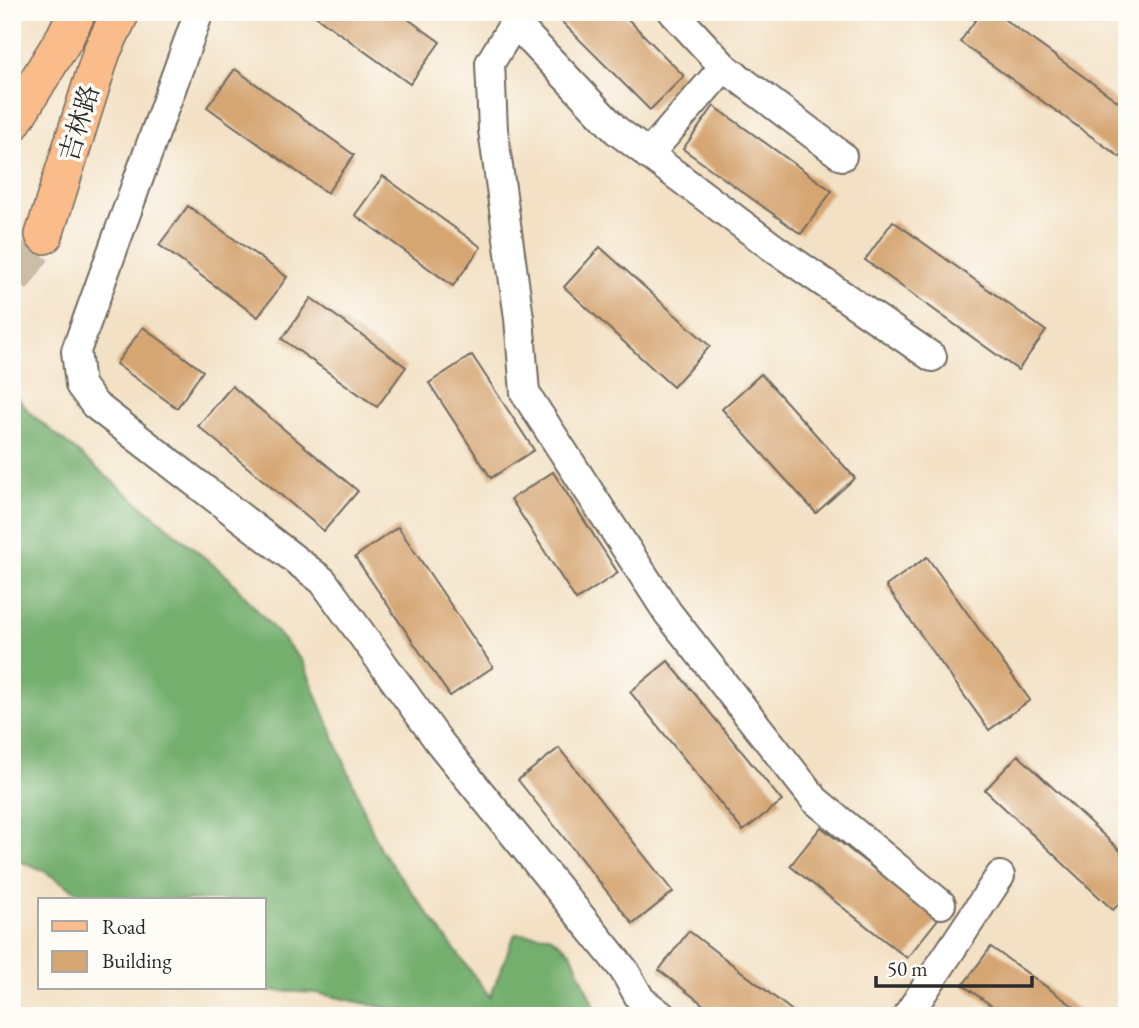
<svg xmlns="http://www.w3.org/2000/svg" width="1139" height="1028" font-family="'EB Garamond','Noto Serif SC',serif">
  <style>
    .forest { fill: #74af6e; stroke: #506d4c; stroke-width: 2 }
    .building { fill: #d5a572 }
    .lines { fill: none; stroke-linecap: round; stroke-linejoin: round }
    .major-tunnel { stroke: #cbbda6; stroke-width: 37; stroke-dasharray: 37 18; stroke-linecap: butt }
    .minor-casing { stroke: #716b61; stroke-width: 32 }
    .major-casing { stroke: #716b61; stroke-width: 40 }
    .minor { stroke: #fff; stroke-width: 28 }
    .major { stroke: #f9bc8a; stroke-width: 37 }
    .labels { text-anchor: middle; stroke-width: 7; stroke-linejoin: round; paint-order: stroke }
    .street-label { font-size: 26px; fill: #2b2b2b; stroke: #fdfcf7 }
  </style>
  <rect width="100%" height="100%" fill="#fdfcf7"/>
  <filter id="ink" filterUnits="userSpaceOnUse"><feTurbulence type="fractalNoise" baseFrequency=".0143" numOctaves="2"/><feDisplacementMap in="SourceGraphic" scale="14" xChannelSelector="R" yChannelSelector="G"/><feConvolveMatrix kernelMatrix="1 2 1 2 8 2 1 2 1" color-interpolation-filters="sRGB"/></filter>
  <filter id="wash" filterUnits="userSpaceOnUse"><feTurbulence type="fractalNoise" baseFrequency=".00686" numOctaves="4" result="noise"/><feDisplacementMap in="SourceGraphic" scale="28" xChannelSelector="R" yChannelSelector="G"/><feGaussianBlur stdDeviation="1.57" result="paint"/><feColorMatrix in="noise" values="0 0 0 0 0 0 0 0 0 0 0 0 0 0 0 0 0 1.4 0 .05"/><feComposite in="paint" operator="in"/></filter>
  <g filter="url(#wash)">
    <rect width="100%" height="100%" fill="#f3e1c5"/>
    <!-- forest -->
    <path class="forest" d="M12,391L30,413L228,577L303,662L380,849L490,997L515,934L549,935L571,952L598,1016H424L316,993L228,988H264V900H90L42,870L12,858Z"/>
    <g id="blocks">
      <!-- building -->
      <g class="building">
        <path d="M310,12H398L440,42L410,84Z"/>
        <path d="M556,12H621L684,76L650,110L554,14Z"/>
        <path d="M981,12H994L1127,108V147L1120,157L960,42Z"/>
        <path d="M235,69L354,155L327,193L207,107Z"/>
        <path d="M714,106L832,191L801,234L683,149Z"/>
        <path d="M383,176L481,247L453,286L355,215Z"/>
        <path d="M188,206L287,277L258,317L159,245Z"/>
        <path d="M893,221L1046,331L1018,370L865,260Z"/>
        <path d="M600,247L710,346L673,387L564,287Z"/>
        <path d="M311,298L406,367L377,407L282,339Z"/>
        <path d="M143,327L203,371L177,408L116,364Z"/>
        <path d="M472,355L534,450L491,478L429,383Z"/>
        <path d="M761,374L855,478L816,513L722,409Z"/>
        <path d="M232,386L358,491L324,531L198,426Z"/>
        <path d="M553,472L618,573L576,600L511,499Z"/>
        <path d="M398,527L493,667L450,696L355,557Z"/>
        <path d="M927,557L1030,700L989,730L886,586Z"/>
        <path d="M668,661L782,801L743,831L630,692Z"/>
        <path d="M559,748L673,892L633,924L518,780Z"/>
        <path d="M1018,755L1127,857V895L1113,910L985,790Z"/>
        <path d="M821,827L938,919L907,958L790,866Z"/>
        <path d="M689,931L799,1016H718L659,970Z"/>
        <path d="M991,947L1087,1016H1006L963,985Z"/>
      </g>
    </g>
  </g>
  <g filter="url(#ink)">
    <use href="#blocks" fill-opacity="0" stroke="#716b61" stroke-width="2"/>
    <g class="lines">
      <!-- major-tunnel -->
      <path class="major-tunnel" d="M12,279L44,235"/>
      <!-- minor casing -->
      <g class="minor-casing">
        <g id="minor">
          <path d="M199,12L76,351L80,385L95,405L323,581L440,743L624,970L641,1000L662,1016"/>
          <path d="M521,12L490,63L493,130L519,318L525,393L668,613L815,800L941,904"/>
          <path d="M673,12L724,67L842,156"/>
          <path d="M514,22L616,130L775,249L932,357"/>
          <path d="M648,155L724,67"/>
          <path d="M907,1016L1000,876"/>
        </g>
      </g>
      <!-- major casing -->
      <g class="major-casing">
        <g id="major">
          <path d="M12,123L65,37L77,12"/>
          <path d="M44,235L102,51L121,12"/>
        </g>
      </g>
      <!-- minor -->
      <use href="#minor" class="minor"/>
      <!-- major -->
      <use href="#major" class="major"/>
    </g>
  </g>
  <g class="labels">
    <!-- street labels -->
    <g class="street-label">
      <text transform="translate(79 123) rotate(-73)" y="9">吉林路</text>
    </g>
  </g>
  <!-- margin -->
  <rect width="1139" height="1028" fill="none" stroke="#fdfcf7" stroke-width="42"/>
  <!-- legend -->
  <rect x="38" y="898" width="228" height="91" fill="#fdfcf7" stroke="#a9a8a5" stroke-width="2"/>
  <rect x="52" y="921" width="35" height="10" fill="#f9bc8a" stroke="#a9a8a5" stroke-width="2"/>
  <text x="102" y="934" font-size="21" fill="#2b2b2b">Road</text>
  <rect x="52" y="951" width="35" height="21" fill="#d5a572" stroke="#a9a8a5" stroke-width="2"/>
  <text x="102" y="968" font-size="21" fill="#2b2b2b">Building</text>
  <!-- scale -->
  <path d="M876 976v10h156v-10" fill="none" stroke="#2b2b2b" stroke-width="3.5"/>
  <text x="887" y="976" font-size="21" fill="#2b2b2b" stroke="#fdfcf7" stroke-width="5" paint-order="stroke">50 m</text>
</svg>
